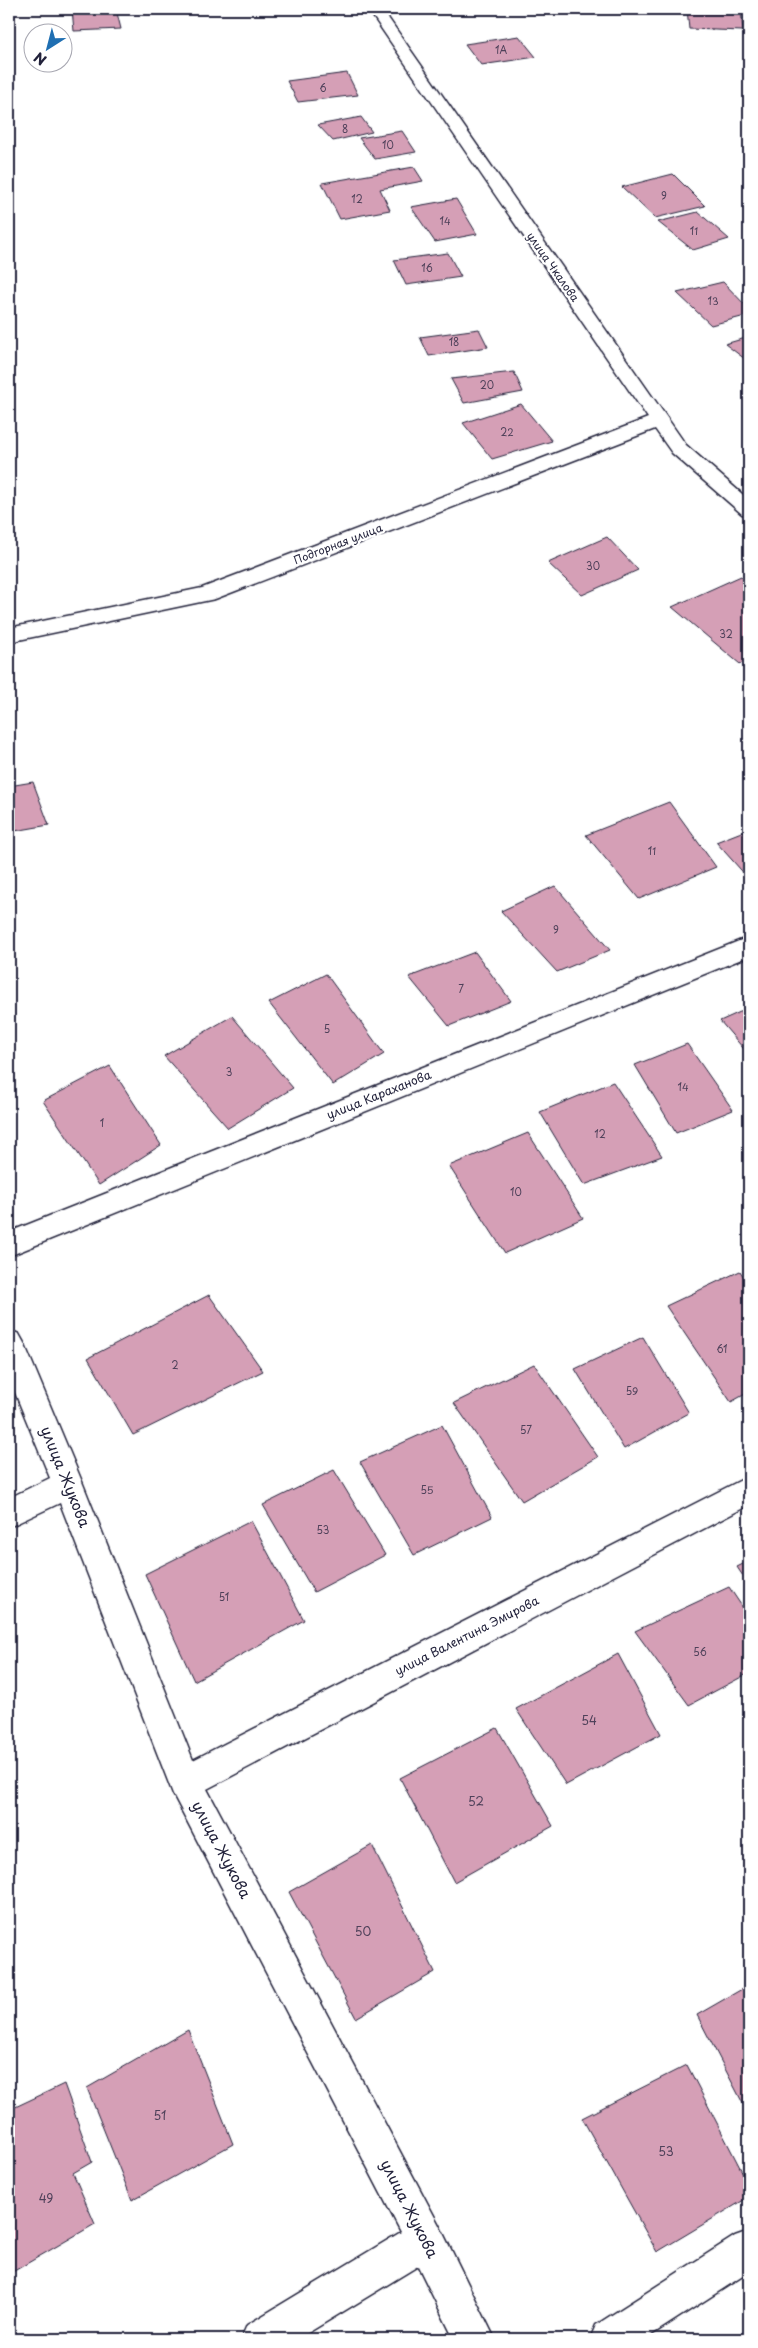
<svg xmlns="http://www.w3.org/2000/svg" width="758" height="2348" font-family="'Playpen Sans',sans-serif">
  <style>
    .building { fill: #d59fb6; stroke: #22223b }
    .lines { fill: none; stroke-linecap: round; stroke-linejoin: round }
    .street-casing { stroke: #22223b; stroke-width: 3 }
    .street { fill: #fff; fill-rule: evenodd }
    .labels { text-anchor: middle; stroke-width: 4.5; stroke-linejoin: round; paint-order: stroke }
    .number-label { font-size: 10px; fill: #4f415a }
    .far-street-label { font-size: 11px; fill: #22223b; stroke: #fff }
    .street-label { font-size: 12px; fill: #22223b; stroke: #fff }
    .near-number-label { font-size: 12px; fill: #4f415a }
    .near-street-label { font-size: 15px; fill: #22223b; stroke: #fff }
  </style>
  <rect width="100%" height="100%" fill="#fff"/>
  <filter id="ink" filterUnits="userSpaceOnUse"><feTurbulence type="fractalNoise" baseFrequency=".02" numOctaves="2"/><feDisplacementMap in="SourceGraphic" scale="10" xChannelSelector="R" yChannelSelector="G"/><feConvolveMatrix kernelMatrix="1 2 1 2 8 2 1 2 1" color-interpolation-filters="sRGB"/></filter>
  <g filter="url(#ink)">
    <!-- building -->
    <g class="building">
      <path d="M72,9H116L121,29L74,31Z"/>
      <path d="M687,9L741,10L743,31L689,29Z"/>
      <path d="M519,36L536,57L481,65L465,44Z"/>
      <path d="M347,73L358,95L298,102L287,81Z"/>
      <path d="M361,117L372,132L333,141L318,125Z"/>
      <path d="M402,131L416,152L375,159L359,138Z"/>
      <path d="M414,167L423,181L380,189L390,210L340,219L322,183Z"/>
      <path d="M673,174L705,206L655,218L622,187Z"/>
      <path d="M456,199L477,234L435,242L411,207Z"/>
      <path d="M698,212L729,239L693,250L658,222Z"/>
      <path d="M448,253L461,277L406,285L394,260Z"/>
      <path d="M723,282L749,309V315L711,325L677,293Z"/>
      <path d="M479,329L488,347L429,356L420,337Z"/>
      <path d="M749,337V362L725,344Z"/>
      <path d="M514,372L523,392L464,403L451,379Z"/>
      <path d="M521,404L552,441L492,459L463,423Z"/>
      <path d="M607,537L638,570L582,595L548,563Z"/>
      <path d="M741,576L749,584V660L740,664L672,607Z"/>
      <path d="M33,782L49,825L9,832V786Z"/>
      <path d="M669,802L716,867L639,899L586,835Z"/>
      <path d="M749,829V879L716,842Z"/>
      <path d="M555,886L610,950L557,972L501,911Z"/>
      <path d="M475,952L511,1001L449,1026L409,977Z"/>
      <path d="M326,974L384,1054L333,1085L269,1003Z"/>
      <path d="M749,1008V1055L720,1021Z"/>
      <path d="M232,1016L293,1088L228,1128L164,1056Z"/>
      <path d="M687,1044L733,1110L676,1133L635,1065Z"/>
      <path d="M110,1066L161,1145L99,1185L43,1101Z"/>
      <path d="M613,1082L662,1156L584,1185L540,1112Z"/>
      <path d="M528,1133L583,1218L505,1253L449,1166Z"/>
      <path d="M740,1271L749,1285V1392L731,1402L666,1306Z"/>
      <path d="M209,1295L263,1371L133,1435L88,1358Z"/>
      <path d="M643,1337L689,1413L624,1449L575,1369Z"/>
      <path d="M534,1364L598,1457L522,1501L454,1403Z"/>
      <path d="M442,1425L492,1517L414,1555L360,1462Z"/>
      <path d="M334,1470L385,1555L314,1592L263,1505Z"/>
      <path d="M251,1521L304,1620L194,1681L145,1574Z"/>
      <path d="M749,1561V1585L737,1567Z"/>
      <path d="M729,1587L749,1617V1673L689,1705L635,1631Z"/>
      <path d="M618,1654L661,1734L566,1785L516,1709Z"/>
      <path d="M497,1728L553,1826L454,1882L400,1778Z"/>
      <path d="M372,1845L435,1972L356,2018L289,1892Z"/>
      <path d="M749,1985V2115L697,2015Z"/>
      <path d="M188,2030L233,2144L132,2200L87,2088Z"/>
      <path d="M687,2065L749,2185V2197L657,2252L582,2118Z"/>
      <path d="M64,2084L92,2162L73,2173L95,2224L9,2274V2110Z"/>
    </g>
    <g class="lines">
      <!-- street casing -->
      <g class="street-casing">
        <g id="street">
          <path d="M368,9H382L686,445L749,500V516L742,514L672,453L655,429L215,599L9,642V628L202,588L648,418Z"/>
          <path d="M749,937V956L9,1256V1232Z"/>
          <path d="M9,1330L19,1334L24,1343L83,1484L193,1760L749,1476V1505L207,1789L439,2225L495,2339H454L418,2266L298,2339H241L247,2325L401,2232L173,1794L60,1503L9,1527V1498L50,1478L9,1378Z"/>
          <path d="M749,2231V2272L645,2339H590L596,2325L735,2236Z"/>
        </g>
      </g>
      <!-- street -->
      <use href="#street" class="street"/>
    </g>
  </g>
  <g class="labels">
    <!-- number labels -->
    <g class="number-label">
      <text x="501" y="54">1А</text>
      <text x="323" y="92">6</text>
      <text x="345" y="133">8</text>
      <text x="388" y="149">10</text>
      <text x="664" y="200">9</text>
      <text x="357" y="203">12</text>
      <text x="445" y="225">14</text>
      <text x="694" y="235">11</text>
      <text x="427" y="272">16</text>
      <text x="713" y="305">13</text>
      <text x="454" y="346">18</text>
      <text x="487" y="389">20</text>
      <text x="507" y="436">22</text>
      <text x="593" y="570">30</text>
      <text x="726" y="638">32</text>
      <text x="652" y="855">11</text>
      <text x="556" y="934">9</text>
      <text x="461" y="993">7</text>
      <text x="327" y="1033">5</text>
      <text x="229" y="1076">3</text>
      <text x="683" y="1091">14</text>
      <text x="102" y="1127">1</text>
      <text x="600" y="1138">12</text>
      <text x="516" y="1196">10</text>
      <text x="722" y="1353">61</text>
      <text x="175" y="1369">2</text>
      <text x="632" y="1395">59</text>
      <text x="526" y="1434">57</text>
      <text x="427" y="1494">55</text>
      <text x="323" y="1534">53</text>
      <text x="224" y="1601">51</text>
      <text x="700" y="1656">56</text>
    </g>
    <!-- far-street labels -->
    <g class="far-street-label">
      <text transform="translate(553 267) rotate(55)" y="4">улица Чкалова</text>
      <text transform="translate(338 544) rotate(-21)" y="4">Подгорная улица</text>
    </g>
    <!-- street labels -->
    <g class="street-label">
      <text transform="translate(379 1095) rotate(-22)" y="4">улица Караханова</text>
      <text transform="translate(467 1636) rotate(-27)" y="4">улица Валентина Эмирова</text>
    </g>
    <!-- near-number labels -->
    <g class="near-number-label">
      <text x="589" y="1725">54</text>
      <text x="476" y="1806">52</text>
      <text x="363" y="1936">50</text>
      <text x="160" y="2120">51</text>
      <text x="666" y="2156">53</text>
      <text x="46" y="2203">49</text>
    </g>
    <!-- near-street labels -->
    <g class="near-street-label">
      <text transform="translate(65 1477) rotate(68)" y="5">улица Жукова</text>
      <text transform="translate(221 1850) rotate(62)" y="5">улица Жукова</text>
      <text transform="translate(409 2209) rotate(63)" y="5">улица Жукова</text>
    </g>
  </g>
  <!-- margin -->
  <rect width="758" height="2348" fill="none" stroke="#fff" stroke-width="30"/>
  <rect x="15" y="15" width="728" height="2318" fill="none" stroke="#22223b" stroke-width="2" filter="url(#ink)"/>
  <!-- north arrow -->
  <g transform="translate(48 48) rotate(216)"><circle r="24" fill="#ffffff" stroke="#a7a7b1"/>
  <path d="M0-4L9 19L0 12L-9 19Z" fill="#1f6fb2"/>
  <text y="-8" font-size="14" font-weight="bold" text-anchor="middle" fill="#22223b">N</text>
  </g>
</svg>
